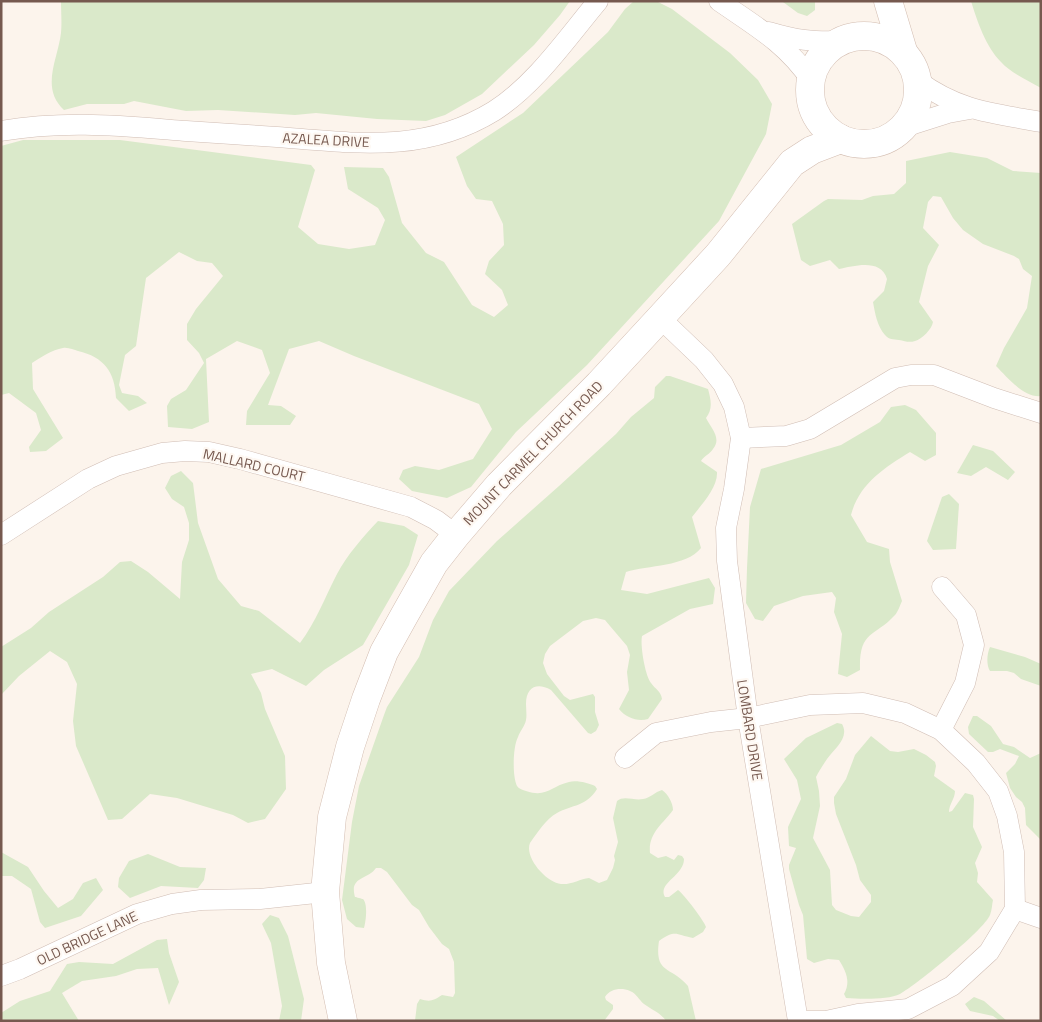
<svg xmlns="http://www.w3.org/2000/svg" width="1042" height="1022" font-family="'Titillium Web',sans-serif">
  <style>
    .green { fill: #dae9ca }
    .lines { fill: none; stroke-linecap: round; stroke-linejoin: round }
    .street-casing { stroke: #d0bdb4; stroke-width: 21 }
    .secondary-casing { stroke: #d3bdb1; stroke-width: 29 }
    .street { stroke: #fff; stroke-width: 20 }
    .secondary { stroke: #fff; stroke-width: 28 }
    .labels { text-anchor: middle; stroke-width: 4.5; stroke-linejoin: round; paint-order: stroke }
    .street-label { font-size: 14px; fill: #76594f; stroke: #fef8f2 }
  </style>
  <rect width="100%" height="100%" fill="#fcf4ec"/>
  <!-- green -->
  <g class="green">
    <path d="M61,1H570L560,15L534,45L482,94L445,115L426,121L377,119L316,113L295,115L218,110L186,111L134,101L124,104H87L64,110C40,88 58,59 61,33C62,23 61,11 61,1Z"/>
    <path d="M634,1H656L672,9L730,53L758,80L772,104L766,134L719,221L587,365L516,432L471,487L447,498L412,491L399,479L403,470L415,466L439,470L473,459L492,429L479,404L354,356L319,341L289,349L268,405L281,406L296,416L290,425H246L247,411L270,373L262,350L237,341L206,359L209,422L192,429L168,427L167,406L171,399L186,390L204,363L199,353L187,340V324L196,309L223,276L212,263L197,261L179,252L146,278L136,346L125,355L119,385L122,393L138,396L147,403L129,411L116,398C115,372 104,357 78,351C74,350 68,347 63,348C52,350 41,357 32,363L33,389L63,438L46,451L30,452L29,447L41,430L36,413L9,393L1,395V146L23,140H120L311,165L315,170L298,227L318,244L349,249L375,245L385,220L378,208L348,189L344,167L383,168L389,177L402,223L426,253L444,262L472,305L494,317L508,305L502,290L485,274L489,261L504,245L503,224L492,201L476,199L467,186L456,157L523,113L608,32L625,9Z"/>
    <path d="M765,1H815V10L807,16L798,13L783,2Z"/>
    <path d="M971,1H1041V88C1028,81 1011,73 1001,62C986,47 977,21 971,1Z"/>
    <path d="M950,152L987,158L1013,171L1041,173V396C1024,398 1007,377 996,366L1004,348L1027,308L1032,276L1023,269L1019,259L1014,256L983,244L963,230L953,218L941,197L933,196L928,202L923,228L939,245L928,266L919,302L933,322C932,329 922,339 915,341C909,343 905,341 899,340C893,339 889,340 885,335C877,326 875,313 873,302L884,291L887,279C881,258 854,266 839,269L830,260L810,266L801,260L792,224L824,201L828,199L862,200L873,196L894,194L906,183V161Z"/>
    <path d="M666,376H670L708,389C711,400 713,409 706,418C711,428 722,438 713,449C710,454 704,456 701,461L717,472C718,488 701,505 692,517L701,548C686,567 648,565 626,572L621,590L647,594L709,578L715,588L713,604L690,609L642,636C640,645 645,675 651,683C655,689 661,691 662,699L648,719C638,722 626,718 619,709L629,690L627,672L630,655L627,646L610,626L605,620L596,618L583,621L550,646L545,654L543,663L547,674L564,696L570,700L593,694L595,697V712L599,725L596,731L591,734L588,733L551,690C537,682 526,687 526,704C526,709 527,715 526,720C525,726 520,731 518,737C513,746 512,776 517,786C519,789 523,790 526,791C547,798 551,786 569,782C577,780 588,783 595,786L597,789C587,806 572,805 557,813C546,819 537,833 530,843C524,858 547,883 561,884C571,885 580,879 589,878L599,883L607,880L613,868L615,860L614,856L618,842L613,818L617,801C624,795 634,801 643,799C650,798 655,792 662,790C668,794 673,803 673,810C663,824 648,833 650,853L658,858L666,856L674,860L678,855L682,856L684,859C684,876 657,883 665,897H669L678,890C684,894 704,921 706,927L703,932L693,938C676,935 676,929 659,941C654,975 672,966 688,986L696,1021H666C661,1013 652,1010 644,1004C639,1000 636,993 630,991C621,987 610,989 605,997L606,1000L613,1005V1009L604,1021H415L417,1004L420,999C430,1002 433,1001 442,995L453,997L455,993L454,962L449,949L442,944L429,927L419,910L412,905L387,872L381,868H376C368,880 349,876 355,897C356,897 362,899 363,899C368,904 366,921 364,928L356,927L347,919L342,900L352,822L359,786L384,715L387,707L419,657L433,620L449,591L497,541L559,486L616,434L631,417L654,398L655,387Z"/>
    <path d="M905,405L916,410L936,433V455L925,461L910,452C884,468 859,484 851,515L867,542L889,549L890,562L902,601C900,605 898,612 895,615C874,638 859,630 860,670L847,677L838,674L842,634L834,612L836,598L832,592L803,596L774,606L763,621L755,619L746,603L747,568L750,507L761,469L841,445L880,422L891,407Z"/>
    <path d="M973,445L993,451L1015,472L1008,480L986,467L971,476L957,473Z"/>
    <path d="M181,471L193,483L198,523L218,579L241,606L259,611L300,643C316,622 325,597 337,574C347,555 363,537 378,521L404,526L418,535L409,565L363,645L324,670L306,686L272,669L251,674L261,693L265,709L285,756L286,789L265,819L248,823L233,815L177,798L150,794L122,819L108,820L76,746L73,721L77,684L67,662L50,651L19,676L1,695V647L31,628L49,612L103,577L120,562L131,561L148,572L180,599L182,562L189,540V523L184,507L172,499L165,488L171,476Z"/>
    <path d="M949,494L959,504L956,549L933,550L927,541L942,497Z"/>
    <path d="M990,647L1025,657L1041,664V686L1021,679L1014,673L1007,671H990C986,665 987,653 990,647Z"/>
    <path d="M973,716H977L991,726L1003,744L1014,747L1030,758L1041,753V840L1026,825L1025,808L1022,802L1016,797L1010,788L1006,773L1015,764L1019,756L1000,749L993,752H988L969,734L968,727Z"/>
    <path d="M837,723L842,724C850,738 834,749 827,759C823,765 819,771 816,777L819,791L820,806L813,838L830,870L832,905L836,910L851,916L859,917L871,902V895L860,880L856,865L836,814L834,803V797L846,779L855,755L871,736L890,751L898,752L914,749L926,755L935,762L936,766L934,776L955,791C955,799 949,804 949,812L952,811L965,793L973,795L974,799L973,827L982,847L975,863L978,873L977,882L993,900C992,904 992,910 990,915C984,930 916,985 900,994C888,1000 860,999 846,998L844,994C851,982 846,971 839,960L828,959L814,963L807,959L803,915L799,905L789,869V865L796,848L789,846L788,827L801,799L797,780L784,759L806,738Z"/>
    <path d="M1,852L28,867L44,891L58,908L73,899L83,883L96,878L103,890L81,916L45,928L40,922L31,889L12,876H1Z"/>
    <path d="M148,854L180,867L206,868L204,880L198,888L161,886L130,898L118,887L119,878L129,861Z"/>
    <path d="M270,915L279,918L288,936L304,999L301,1021H279L282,1006L271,943L262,924Z"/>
    <path d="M167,939L169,953L179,982L169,1005L158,968L137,969L116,976L82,981L62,993L79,1021H1V1013L20,1001L50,991L67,964L79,962L113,964L157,940Z"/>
    <path d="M974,997L984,1001L1007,1021H1000L993,1016L970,1011L965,1004Z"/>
  </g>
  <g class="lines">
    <!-- street casing -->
    <g class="street-casing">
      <g id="street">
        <path d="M719,1C755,26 786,43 811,80"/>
        <path d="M769,32C796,40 812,42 840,41"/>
        <path d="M918,81C959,111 992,113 1041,122"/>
        <path d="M904,127L948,113L970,109"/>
        <path d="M1,131C66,120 121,126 186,131C216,133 247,135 277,137C355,143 424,154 494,111C535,85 567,38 598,1"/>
        <path d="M660,318L704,360L723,384L734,407L741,438L734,489L726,528L727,561L748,718L798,1021"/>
        <path d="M741,438L786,436L810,429L895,378L911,375H934L994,398L1041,413"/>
        <path d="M1,535L88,479L116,466L162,453L185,451L209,452L240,459L411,507L436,520L456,535"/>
        <path d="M941,730L965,683L974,645L966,615L942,587"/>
        <path d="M625,758L656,733L711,722L748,718L810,705L863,703L905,713L941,730L976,763L998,791L1007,816L1014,852L1015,909L989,952L952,986L908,1009L858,1014L826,1021H798"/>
        <path d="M1015,909L1041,918"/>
        <path d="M1,976L20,969L137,914L172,904L201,900L260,899L325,892"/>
      </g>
    </g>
    <!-- secondary casing -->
    <g class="secondary-casing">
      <g id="secondary">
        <path d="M888,1L903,51"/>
        <circle cx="864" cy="90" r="54"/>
        <path d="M343,1021L331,963L325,892L332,817L350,747L366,699L384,652L404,616L434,563L456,535L499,485L599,384L660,318L718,255L792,163L812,150L841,139"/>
      </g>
    </g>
    <!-- street -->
    <use href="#street" class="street"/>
    <!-- secondary -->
    <use href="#secondary" class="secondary"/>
  </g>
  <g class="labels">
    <!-- street labels -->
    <g class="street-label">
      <text transform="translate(326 140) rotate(3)" y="5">AZALEA DRIVE</text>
      <text transform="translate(533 453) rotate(-46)" y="5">MOUNT CARMEL CHURCH ROAD</text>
      <text transform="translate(254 465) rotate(13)" y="5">MALLARD COURT</text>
      <text transform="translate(750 730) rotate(81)" y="5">LOMBARD DRIVE</text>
      <text transform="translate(87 938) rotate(-25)" y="5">OLD BRIDGE LANE</text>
    </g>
  </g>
  <!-- border -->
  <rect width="1042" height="1022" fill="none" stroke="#76594f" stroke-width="5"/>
</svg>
